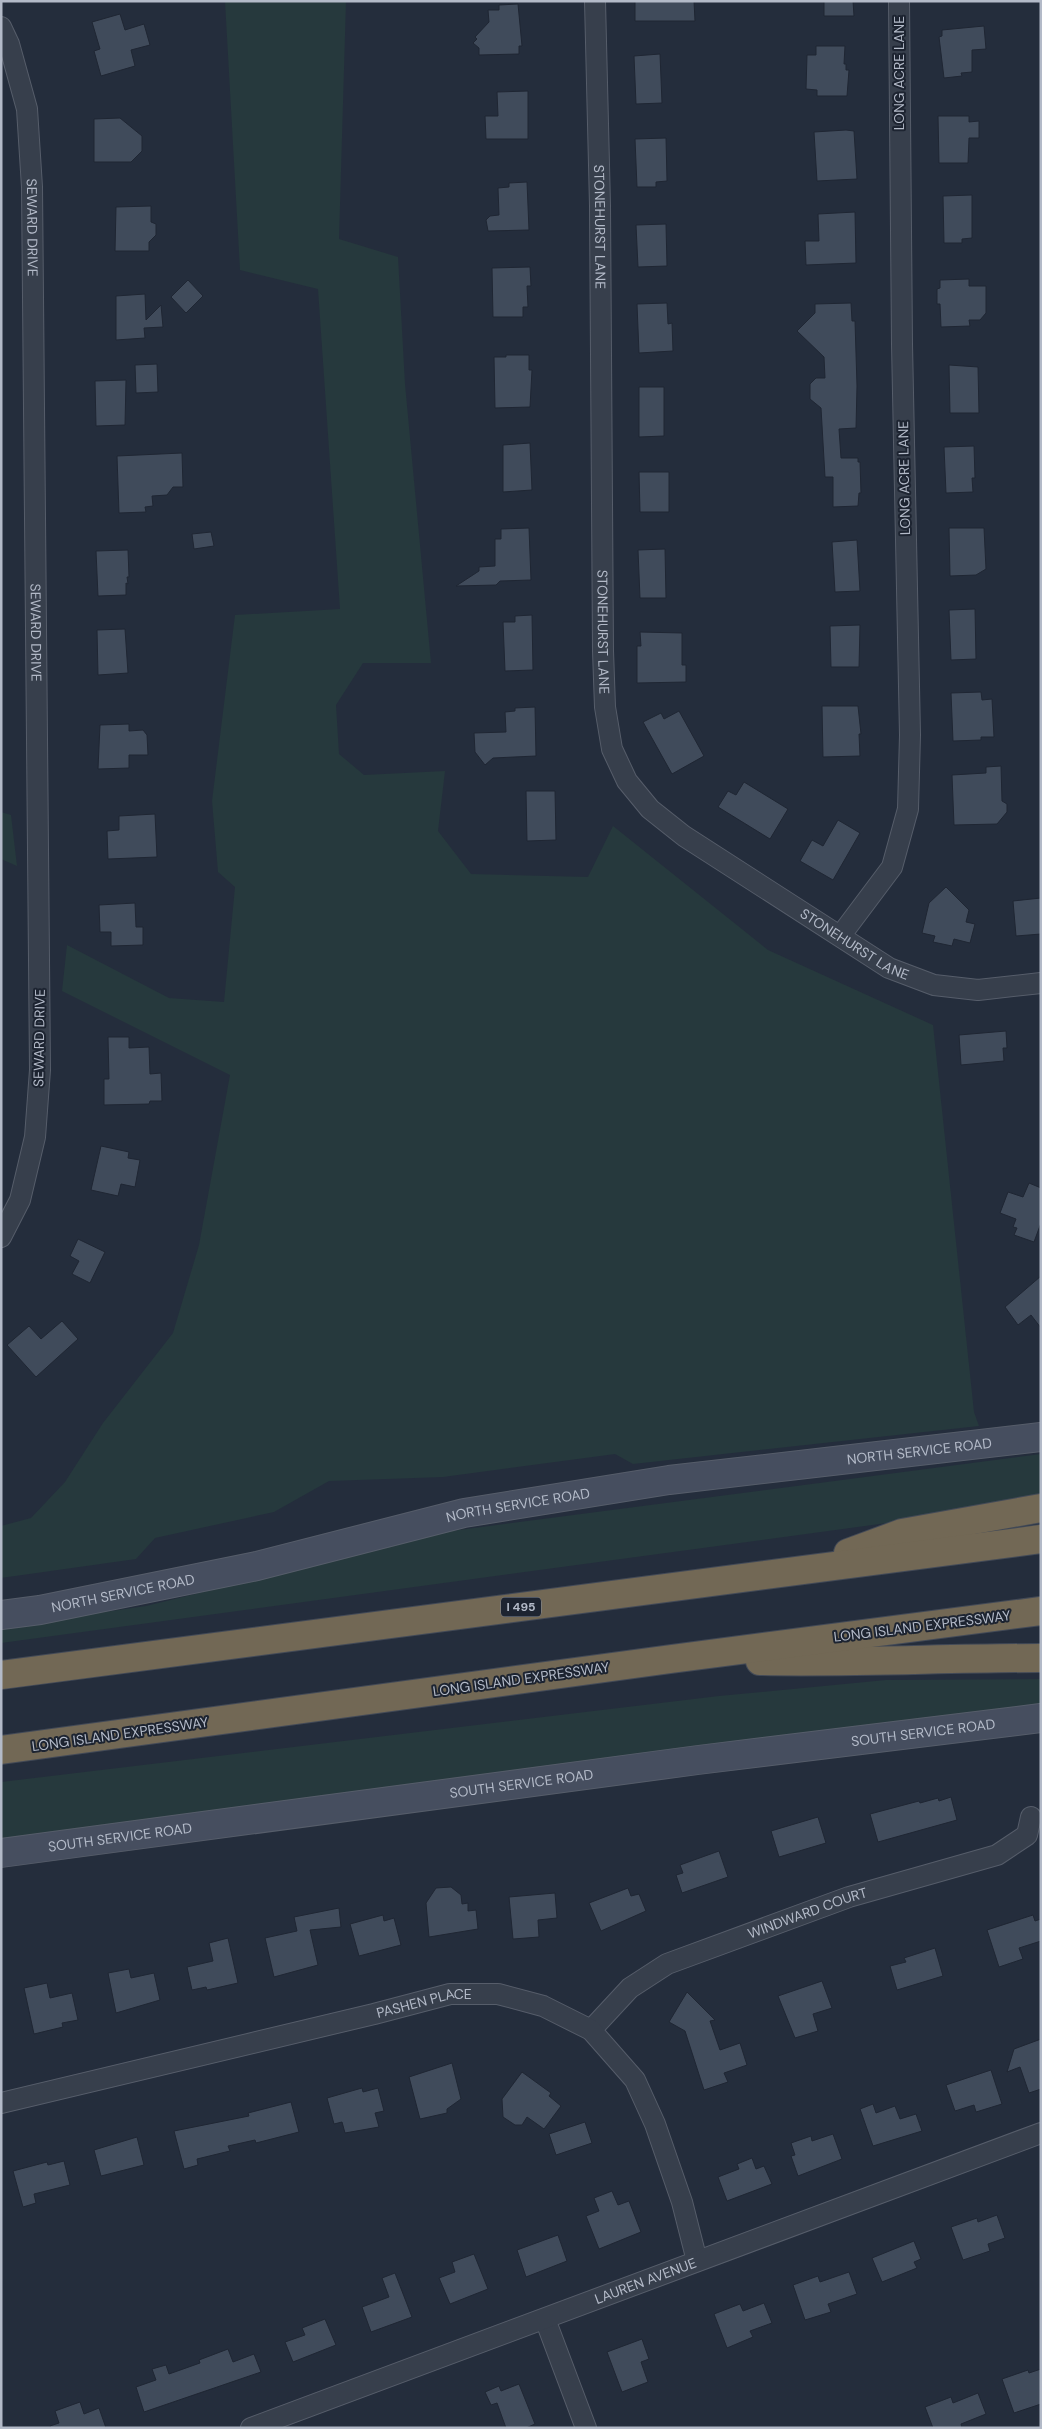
<svg xmlns="http://www.w3.org/2000/svg" width="1042" height="2429" font-family="'DM Sans',sans-serif">
  <style>
    .green { fill: #26393d }
    .building { fill: #404b5b; stroke: #1f2633 }
    .lines { fill: none; stroke-linecap: round; stroke-linejoin: round }
    .minor-casing { stroke: #565d6a; stroke-width: 22 }
    .secondary-casing { stroke: #565d6a; stroke-width: 30 }
    .motorway-casing { stroke: #434a57; stroke-width: 30 }
    .minor { stroke: #373f4c; stroke-width: 20 }
    .secondary { stroke: #464e5f; stroke-width: 28 }
    .motorway { stroke: #726855; stroke-width: 28 }
    .labels { text-anchor: middle; stroke-width: 4; stroke-linejoin: round; paint-order: stroke }
    .shield { fill: #1d2431; stroke: #868d9b; stroke-width: 1 }
    .shield-label { font-size: 12px; font-weight: bold; fill: #b3bac8 }
    .street-label { font-size: 14px; fill: #b3bac8; stroke: #1d2431 }
  </style>
  <rect width="100%" height="100%" fill="#242d3c"/>
  <!-- green -->
  <g class="green">
    <path d="M225,1H346L339,239L398,257L405,384L431,663H363L336,705L339,754L364,775L445,771L438,831L471,874L588,877L613,826L768,950L933,1025L974,1412L979,1426L633,1464L615,1454L443,1477L329,1481L274,1512L155,1538L136,1559L1,1578V1526L31,1518L65,1482L103,1423L173,1333L199,1245L230,1075L62,991L67,945L169,998L224,1002L235,887L218,872L212,801L235,615L340,609L318,289L240,270Z"/>
    <path d="M1,812L11,815L17,866L1,859Z"/>
    <path d="M1041,1454V1493L946,1515L1,1643V1627L146,1606L451,1531Z"/>
    <path d="M1041,1679V1704L447,1779L1,1839V1782L719,1696L886,1680Z"/>
  </g>
  <!-- building -->
  <g class="building">
    <path d="M635,1H694L695,21H635Z"/>
    <path d="M824,1H853L854,16H824Z"/>
    <path d="M518,4L522,46H519V54L479,55V48L473,43L477,39L475,37L489,22L488,10H499V5Z"/>
    <path d="M120,14L125,30L144,24L150,45L131,50L135,66L101,76L94,51L100,49L92,22Z"/>
    <path d="M984,26L986,49L972,50V72L961,73L962,76L944,78L939,37L942,36V30Z"/>
    <path d="M816,46H845L844,64H846V70H849L847,96H817V90L806,89L807,55H816Z"/>
    <path d="M660,54L662,103L636,104L634,56Z"/>
    <path d="M528,91V139H486L485,116H498L497,92Z"/>
    <path d="M938,116H969V122L979,121V138H969L968,163H939Z"/>
    <path d="M120,118L142,136V151L131,162H94V119Z"/>
    <path d="M846,130L854,131L857,179L817,181L814,132Z"/>
    <path d="M666,138L667,181L656,182V187H637L635,139Z"/>
    <path d="M527,182L529,230L488,231L486,220L490,216L499,215L498,188L509,187V183Z"/>
    <path d="M972,195V238L962,239V243H944L943,196Z"/>
    <path d="M151,206V222L156,224V235L149,242V251H115L116,207Z"/>
    <path d="M855,212L856,263L806,265L805,241H819L818,214Z"/>
    <path d="M666,224L667,266L638,267L636,225Z"/>
    <path d="M530,267L531,286H527L528,307H523V317H493L492,268Z"/>
    <path d="M969,279V286H986V313L980,320H969L970,326L941,327L940,304H937V289L940,288V280Z"/>
    <path d="M188,280L203,296L186,313L171,297Z"/>
    <path d="M145,294L146,320L161,305L163,327L144,328L145,338L116,340V296Z"/>
    <path d="M667,303L668,324L672,323L673,351L639,353L637,304Z"/>
    <path d="M851,303L852,321H855L857,386L856,428L839,429L841,458H858V462H860L861,493H859L858,506L833,507V477H825L821,408L810,399V384L816,378H825L824,357L797,331L815,313V304Z"/>
    <path d="M506,355H529V370H532L530,407L495,408L494,357H506Z"/>
    <path d="M157,364L158,392L136,393L135,365Z"/>
    <path d="M949,365L978,367L979,413H950Z"/>
    <path d="M126,380L125,425L96,426L95,381Z"/>
    <path d="M639,387H664V436L639,437Z"/>
    <path d="M530,443L532,490L503,492V445Z"/>
    <path d="M974,446L975,478H972L973,492L946,493L944,447Z"/>
    <path d="M182,453L183,487H173L167,495L152,496L153,506L145,507L146,512L119,513L117,456Z"/>
    <path d="M639,472H669V512H640Z"/>
    <path d="M529,528L531,580L500,581L496,585L456,586L479,571V567L495,566V539H501V529Z"/>
    <path d="M949,528H984L986,569L976,575L950,576Z"/>
    <path d="M211,532L214,546L194,549L192,534Z"/>
    <path d="M857,540L860,591L835,592L832,542Z"/>
    <path d="M665,549L666,598H640L638,550Z"/>
    <path d="M128,550L129,577H127L128,584L126,583V595L98,596L96,551Z"/>
    <path d="M975,609L976,659L951,660L949,610Z"/>
    <path d="M532,615L533,670L505,671L503,622H515V616Z"/>
    <path d="M860,625L859,667H831L830,626Z"/>
    <path d="M125,629L128,673L98,675L97,630Z"/>
    <path d="M640,632L682,633V665H686V682L637,683V646H641Z"/>
    <path d="M981,692L982,700L992,699L994,737H981V740L953,741L951,693Z"/>
    <path d="M822,706H858L861,734H859L860,756L823,757Z"/>
    <path d="M535,707L536,756L493,758L485,765L475,752L474,733L506,732L505,712L515,711V708Z"/>
    <path d="M679,711L704,756L672,774L643,722L661,713L664,719Z"/>
    <path d="M129,724V731L143,730L147,735L148,755H129V768L98,769L100,725Z"/>
    <path d="M1001,766L1002,801L1007,804V812L997,824L954,825L952,775L986,773V767Z"/>
    <path d="M744,782L788,809L770,839L718,807L728,791L736,795Z"/>
    <path d="M526,791H555L556,840L527,841Z"/>
    <path d="M155,814L157,857L108,859L107,831L119,830V816Z"/>
    <path d="M838,820L860,833L833,880L800,861L812,840L823,846Z"/>
    <path d="M946,887L969,910L966,922L975,924L970,943L954,939L952,946L933,942L935,936L922,933L929,903Z"/>
    <path d="M1041,898V934L1016,936L1013,901Z"/>
    <path d="M135,903L136,927H143V945L111,946V932H100L99,905Z"/>
    <path d="M1006,1031L1007,1048H1003L1004,1061L961,1065L959,1035Z"/>
    <path d="M108,1037H129V1048L149,1047L150,1074L161,1073L162,1101H150L149,1104L104,1105V1079H109Z"/>
    <path d="M101,1146L129,1152L128,1158L140,1160L135,1187L121,1184L118,1196L91,1190Z"/>
    <path d="M1029,1183L1041,1188V1223L1034,1242L1014,1235L1017,1228L1013,1227L1016,1219L1000,1213L1008,1192L1023,1197Z"/>
    <path d="M78,1239L105,1252L90,1283L72,1274L79,1261L70,1256Z"/>
    <path d="M1041,1276V1328L1031,1315L1018,1325L1005,1307Z"/>
    <path d="M62,1321L78,1339L36,1377L7,1345L29,1326L41,1339Z"/>
    <path d="M951,1797L957,1820L878,1842L870,1814L919,1801L920,1803L938,1798L939,1801Z"/>
    <path d="M818,1817L826,1843L779,1857L771,1831Z"/>
    <path d="M719,1851L728,1877L682,1893L676,1875L683,1873L680,1865Z"/>
    <path d="M451,1887L461,1895L462,1904L468,1903V1911L476,1910L478,1929L429,1937L426,1903L436,1888Z"/>
    <path d="M628,1888L631,1896L639,1894L646,1911L601,1931L589,1903Z"/>
    <path d="M555,1893L557,1918L538,1920L539,1937L513,1939L509,1897Z"/>
    <path d="M339,1908L341,1927L310,1930L318,1965L274,1977L265,1938L297,1931L294,1917Z"/>
    <path d="M383,1915L384,1921L394,1918L401,1945L359,1956L350,1924Z"/>
    <path d="M1033,1915L1035,1921L1041,1919V1941L1019,1948L1023,1959L999,1967L987,1930Z"/>
    <path d="M228,1938L238,1983L207,1990L206,1987L192,1990L187,1967L213,1961L209,1943Z"/>
    <path d="M935,1948L943,1976L897,1990L890,1966L906,1962L904,1958Z"/>
    <path d="M129,1969L131,1978L154,1973L160,2000L116,2013L108,1973Z"/>
    <path d="M822,1981L832,2008L813,2014L818,2031L795,2038L778,1996Z"/>
    <path d="M47,1983L50,1998L72,1993L78,2020L62,2023L63,2027L34,2034L24,1988Z"/>
    <path d="M687,1992L715,2020L710,2021L720,2050L740,2043L747,2065L724,2073L728,2082L704,2090L685,2031L669,2022Z"/>
    <path d="M1041,2039V2089L1029,2093L1020,2067L1007,2072L1014,2049Z"/>
    <path d="M452,2063L461,2099L447,2109V2113L420,2119L409,2077Z"/>
    <path d="M991,2070L1002,2104L976,2112L974,2105L955,2111L946,2085Z"/>
    <path d="M522,2072L551,2093L549,2096L561,2106L544,2129L527,2117L522,2125H515L503,2117L502,2099Z"/>
    <path d="M362,2088L363,2092L378,2088L384,2111L375,2113L379,2127L345,2133L342,2122L334,2124L327,2098Z"/>
    <path d="M291,2102L299,2132L256,2143L255,2140L228,2146L230,2151L197,2159L198,2165L184,2169L174,2131L249,2116L248,2113Z"/>
    <path d="M873,2104L876,2113L895,2106L900,2119L916,2114L922,2131L873,2146L860,2109Z"/>
    <path d="M585,2122L592,2143L556,2155L549,2134Z"/>
    <path d="M833,2134L842,2159L798,2176L791,2156L795,2155L791,2143L811,2136L812,2141Z"/>
    <path d="M137,2137L144,2165L101,2176L94,2150Z"/>
    <path d="M752,2158L756,2169L764,2166L772,2184L727,2201L718,2177L739,2169L737,2164Z"/>
    <path d="M64,2161L70,2185L34,2194L36,2203L23,2207L13,2171L47,2162L48,2165Z"/>
    <path d="M612,2191L618,2205L629,2201L641,2232L599,2249L586,2216L599,2211L594,2198Z"/>
    <path d="M997,2215L1005,2238L988,2244L990,2251L963,2260L951,2227L977,2218L978,2222Z"/>
    <path d="M558,2235L567,2261L526,2277L517,2250Z"/>
    <path d="M914,2241L921,2259L914,2262L917,2268L882,2282L872,2258Z"/>
    <path d="M474,2254L488,2289L450,2304L439,2278L455,2272L452,2262Z"/>
    <path d="M849,2272L857,2294L828,2304L831,2312L805,2320L793,2285L818,2276L820,2282Z"/>
    <path d="M395,2273L412,2317L371,2332L362,2307L389,2297L382,2278Z"/>
    <path d="M764,2303L772,2323L750,2331L753,2337L727,2348L714,2314L740,2304L743,2311Z"/>
    <path d="M325,2319L336,2345L293,2362L285,2342L305,2335L302,2328Z"/>
    <path d="M642,2339L649,2359L641,2362L648,2382L622,2392L607,2352Z"/>
    <path d="M228,2349L233,2362L254,2354L261,2372L144,2412L136,2387L156,2380L152,2369L166,2365L169,2374L200,2363L199,2360Z"/>
    <path d="M1041,2369V2404L1014,2413L1002,2379L1028,2370L1029,2373Z"/>
    <path d="M519,2384L535,2424L526,2428H506L497,2403L491,2405L485,2392L499,2386L501,2391Z"/>
    <path d="M978,2393L986,2414L961,2424L962,2428H933L925,2407L951,2397L953,2403Z"/>
    <path d="M80,2402L84,2414L99,2408L106,2428H51L50,2426L59,2423L55,2411Z"/>
  </g>
  <g class="lines">
    <!-- minor casing -->
    <g class="minor-casing">
      <g id="minor">
        <path id="s1" d="M595,1L600,206L603,651L605,707L612,749L627,781L650,809L684,836L889,968L934,985L978,990L1041,983"/>
        <path id="s2" d="M1,27L9,44L27,109L32,187L40,1070L35,1137L20,1200L1,1237"/>
        <path d="M841,935L892,867L908,809L910,735L902,344L899,1"/>
        <path id="s3" d="M591,2030L630,1988L667,1964L849,1897L997,1855L1027,1835L1031,1817"/>
        <path id="s4" d="M1,2103L374,2014L450,1994H498L543,2006L591,2030L635,2080L655,2124L682,2202L697,2261"/>
        <path d="M545,2319L586,2428"/>
        <path id="s5" d="M251,2428L1041,2133"/>
      </g>
    </g>
    <!-- secondary casing -->
    <g class="secondary-casing">
      <g id="secondary">
        <path id="s6" d="M1,1615L40,1610L257,1566L464,1513L669,1480L1041,1437"/>
        <path id="s7" d="M1,1853L698,1760L1041,1718"/>
      </g>
    </g>
    <!-- motorway casing -->
    <g class="motorway-casing">
      <g id="motorway">
        <path d="M848,1553L902,1533L1041,1508"/>
        <path d="M760,1661C853,1663 947,1658 1041,1658"/>
        <path d="M1,1675L1041,1539"/>
        <path d="M1,1750L671,1659L1041,1611"/>
      </g>
    </g>
    <!-- minor -->
    <use href="#minor" class="minor"/>
    <!-- secondary -->
    <use href="#secondary" class="secondary"/>
    <!-- motorway -->
    <use href="#motorway" class="motorway"/>
  </g>
  <g class="labels">
    <!-- shield labels -->
    <rect class="shield" x="501" y="1597.5" width="40" height="19" rx="4"/>
    <g class="shield-label">
      <text x="521" y="1611">I 495</text>
    </g>
    <!-- street labels -->
    <g class="street-label">
      <text transform="translate(899 73) rotate(-90)" y="5">LONG ACRE LANE</text>
      <text dy="5" stroke="none"><textPath href="#s2" startOffset="205">SEWARD DRIVE</textPath></text>
      <text dy="5" stroke="none"><textPath href="#s1" startOffset="226">STONEHURST LANE</textPath></text>
      <text transform="translate(904 478) rotate(-91)" y="5">LONG ACRE LANE</text>
      <text dy="5" stroke="none"><textPath href="#s1" startOffset="631">STONEHURST LANE</textPath></text>
      <text dy="5" stroke="none"><textPath href="#s2" startOffset="610">SEWARD DRIVE</textPath></text>
      <text dy="5" stroke="none"><textPath href="#s1" startOffset="1066">STONEHURST LANE</textPath></text>
      <text transform="translate(39 1038) rotate(-89)" y="5">SEWARD DRIVE</text>
      <text dy="5" stroke="none"><textPath href="#s6" startOffset="934">NORTH SERVICE ROAD</textPath></text>
      <text dy="5" stroke="none"><textPath href="#s6" startOffset="529">NORTH SERVICE ROAD</textPath></text>
      <text dy="5" stroke="none"><textPath href="#s6" startOffset="124">NORTH SERVICE ROAD</textPath></text>
      <text transform="translate(922 1626) rotate(-7)" y="5">LONG ISLAND EXPRESSWAY</text>
      <text transform="translate(521 1679) rotate(-8)" y="5">LONG ISLAND EXPRESSWAY</text>
      <text dy="5" stroke="none"><textPath href="#s7" startOffset="930">SOUTH SERVICE ROAD</textPath></text>
      <text transform="translate(120 1734) rotate(-8)" y="5">LONG ISLAND EXPRESSWAY</text>
      <text dy="5" stroke="none"><textPath href="#s7" startOffset="525">SOUTH SERVICE ROAD</textPath></text>
      <text dy="5" stroke="none"><textPath href="#s7" startOffset="120">SOUTH SERVICE ROAD</textPath></text>
      <text dy="5" stroke="none"><textPath href="#s3" startOffset="251">WINDWARD COURT</textPath></text>
      <text dy="5" stroke="none"><textPath href="#s4" startOffset="435">PASHEN PLACE</textPath></text>
      <text dy="5" stroke="none"><textPath href="#s5" startOffset="421">LAUREN AVENUE</textPath></text>
    </g>
  </g>
  <!-- border -->
  <rect width="1042" height="2429" fill="none" stroke="#b3bac8" stroke-width="5"/>
</svg>
